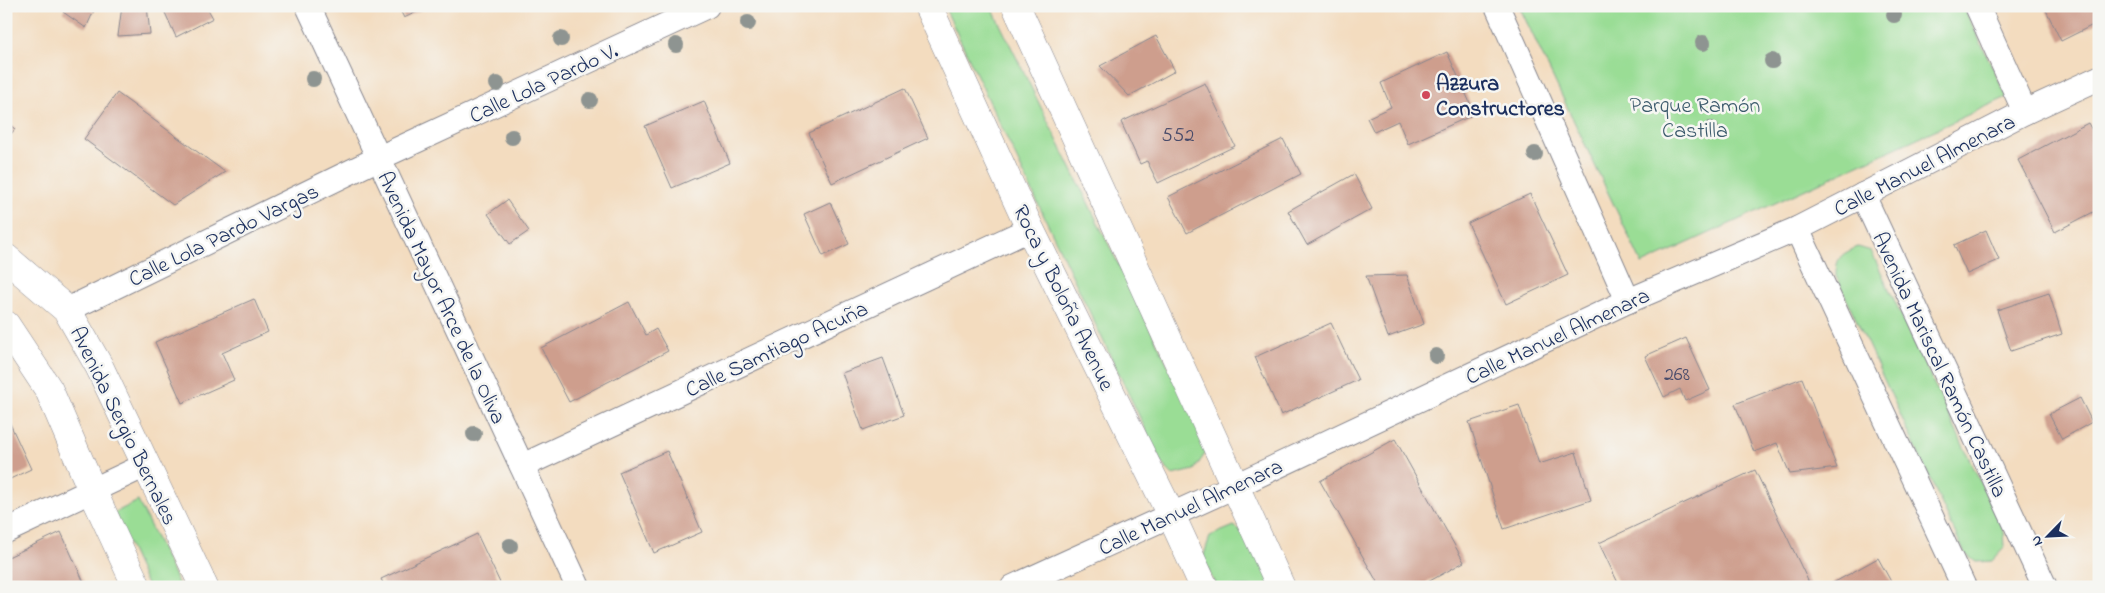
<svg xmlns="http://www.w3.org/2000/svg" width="2105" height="593" font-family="'Indie Flower',sans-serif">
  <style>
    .green { fill: #9add95; stroke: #5a867a }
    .building { fill: #ce9e8d }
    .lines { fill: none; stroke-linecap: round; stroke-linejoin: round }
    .street-casing { stroke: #87868e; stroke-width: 26 }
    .secondary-casing { stroke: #87868e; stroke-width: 29 }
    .street { stroke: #fff; stroke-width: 24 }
    .secondary { stroke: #fff; stroke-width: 28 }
    .tree { fill: #8e9491 }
    .poi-dot { fill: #d1495b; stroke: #f6f6f2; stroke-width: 2 }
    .labels { text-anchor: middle; stroke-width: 5; stroke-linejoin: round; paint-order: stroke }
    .number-label { font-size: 20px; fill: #484b6a }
    .street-label { font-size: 22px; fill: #1b2f5e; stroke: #f6f6f2 }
    .poi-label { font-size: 22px; font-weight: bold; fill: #1b2f5e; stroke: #f6f6f2; text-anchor: start }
    .park-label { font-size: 22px; fill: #3b5a6c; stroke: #f6f6f2 }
  </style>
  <rect width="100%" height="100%" fill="#f6f6f2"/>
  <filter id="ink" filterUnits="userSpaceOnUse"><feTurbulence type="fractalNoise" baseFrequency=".02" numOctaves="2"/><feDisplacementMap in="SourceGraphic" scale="10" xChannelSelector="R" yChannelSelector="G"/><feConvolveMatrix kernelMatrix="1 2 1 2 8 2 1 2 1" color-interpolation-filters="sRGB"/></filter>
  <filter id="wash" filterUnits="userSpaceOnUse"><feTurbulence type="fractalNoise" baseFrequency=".0096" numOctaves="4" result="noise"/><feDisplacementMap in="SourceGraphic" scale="20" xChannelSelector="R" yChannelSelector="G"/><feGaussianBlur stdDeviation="1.12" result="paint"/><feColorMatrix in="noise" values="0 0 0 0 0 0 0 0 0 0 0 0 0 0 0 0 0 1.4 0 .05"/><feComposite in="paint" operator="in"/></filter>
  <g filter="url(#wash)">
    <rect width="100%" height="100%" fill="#f3dcbf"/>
    <!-- green -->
    <g class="green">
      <path d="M944,6H991L1209,448L1194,470L1173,475L1162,464Z"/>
      <path d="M1519,6H1963L2007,97L1642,264Z"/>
      <path d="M1858,247L1871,251L2004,532L2005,547L1992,561L1976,562L1965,554L1836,276C1836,257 1841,254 1858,247Z"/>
      <path d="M138,501L180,587H148L114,513Z"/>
      <path d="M1234,526L1251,538L1274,587H1216L1203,558L1210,536Z"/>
    </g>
    <g id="blocks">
      <!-- building -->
      <g class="building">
        <path d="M66,6H96L86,28L63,12Z"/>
        <path d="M122,6H147L150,34L118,36Z"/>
        <path d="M162,6H206L213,18L176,37Z"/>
        <path d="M398,6H429L404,18Z"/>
        <path d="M2044,6H2099V22L2061,41Z"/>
        <path d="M1156,36L1175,71L1129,96L1100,66Z"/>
        <path d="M1447,52L1475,114L1408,144L1398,121L1374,132L1367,118L1391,107L1381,83Z"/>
        <path d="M1205,83L1235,146L1158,183L1147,161L1140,164L1121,122Z"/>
        <path d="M905,88L928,138L832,183L809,133Z"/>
        <path d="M117,93L225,172L173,205L84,139Z"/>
        <path d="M704,101L730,163L672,188L645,126Z"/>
        <path d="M6,122L15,129L6,140Z"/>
        <path d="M2088,123L2099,143V209L2055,232L2018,160Z"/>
        <path d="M1283,139L1301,174L1187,233L1168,197Z"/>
        <path d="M1354,174L1372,209L1307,245L1288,211Z"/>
        <path d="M1530,194L1568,275L1506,304L1468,223Z"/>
        <path d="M507,200L529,231L510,244L488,214Z"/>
        <path d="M830,202L849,244L823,256L804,214Z"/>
        <path d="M1986,230L1999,260L1967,274L1954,245Z"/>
        <path d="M1407,275L1424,324L1388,337L1366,276Z"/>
        <path d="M2049,293L2062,334L2011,351L1997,310Z"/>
        <path d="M254,299L268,332L222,353L234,380L182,403L155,342Z"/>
        <path d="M629,302L646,335L656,329L668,351L569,402L541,348Z"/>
        <path d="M1331,323L1358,380L1281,415L1255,357Z"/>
        <path d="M1686,338L1710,390L1685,401L1680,389L1664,397L1645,356Z"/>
        <path d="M883,358L904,415L863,430L842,373Z"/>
        <path d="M1802,378L1837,468L1790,474L1777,443L1754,452L1735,404Z"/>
        <path d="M2080,398L2092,422L2062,439L2049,414Z"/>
        <path d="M1519,405L1539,464L1576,452L1591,500L1504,529L1469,422Z"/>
        <path d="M6,415L31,469L6,481Z"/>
        <path d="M1395,439L1464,562L1419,587H1380L1320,481Z"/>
        <path d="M667,451L702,532L654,553L619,472Z"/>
        <path d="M1755,470L1811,587H1620L1599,543Z"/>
        <path d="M61,532L86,587H6V558Z"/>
        <path d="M477,534L502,587H385L381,579Z"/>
        <path d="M1878,558L1894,587H1826Z"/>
      </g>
    </g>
  </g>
  <g filter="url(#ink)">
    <use href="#blocks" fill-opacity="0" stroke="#87868e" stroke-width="1"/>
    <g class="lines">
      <!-- street casing -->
      <g class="street-casing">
        <g id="street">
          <path d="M308,6L578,587"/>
          <path d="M1497,6L1628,301"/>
          <path d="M1977,6L2025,112"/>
          <path d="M1863,195L2045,587"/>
          <path d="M1797,229L1964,587"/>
          <path d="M67,310L379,158L707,6"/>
          <path d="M522,466L1030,229"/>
          <path d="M6,531L146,465"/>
          <path d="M1013,587L1235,486L1628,301L1797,229L2025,112L2099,78"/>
        </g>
      </g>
      <!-- secondary casing -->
      <g class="secondary-casing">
        <g id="secondary">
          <path d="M928,6L1030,229L1171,515L1204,587"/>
          <path d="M1016,6L1281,587"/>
          <path d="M6,258L67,310L99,366L204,587"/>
          <path d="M6,325L49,390L92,490L137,587"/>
        </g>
      </g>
      <!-- street -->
      <use href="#street" class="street"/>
      <!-- secondary -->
      <use href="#secondary" class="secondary"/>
    </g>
    <!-- trees -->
    <g class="tree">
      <circle cx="1894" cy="15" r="8"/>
      <circle cx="748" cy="23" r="8"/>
      <circle cx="561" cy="39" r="8"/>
      <circle cx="1703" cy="43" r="8"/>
      <circle cx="676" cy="45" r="8"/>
      <circle cx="1772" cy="61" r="8"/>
      <circle cx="313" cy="79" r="8"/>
      <circle cx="497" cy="84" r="8"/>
      <circle cx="590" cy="100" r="8"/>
      <circle cx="1711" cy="129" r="8"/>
      <circle cx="512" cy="137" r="8"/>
      <circle cx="1535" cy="154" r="8"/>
      <circle cx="1436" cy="356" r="8"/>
      <circle cx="474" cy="434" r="8"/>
      <circle cx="510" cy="546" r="8"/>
    </g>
  </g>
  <!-- markers -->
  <circle class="poi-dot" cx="1426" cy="95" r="5"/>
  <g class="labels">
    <!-- number labels -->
    <g class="number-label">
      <text x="1178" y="141">552</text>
      <text x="1677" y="380">268</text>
    </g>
    <!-- street labels -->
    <g class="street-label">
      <text transform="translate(543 82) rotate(-25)" y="8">Calle Lola Pardo V.</text>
      <text transform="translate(1924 164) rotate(-27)" y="8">Calle Manuel Almenara</text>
      <text transform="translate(223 234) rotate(-26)" y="8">Calle Lola Pardo Vargas</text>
      <text transform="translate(443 297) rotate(65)" y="8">Avenida Mayor Arce de la Oliva</text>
      <text transform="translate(1065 297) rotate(64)" y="8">Roca y Boloña Avenue</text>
      <text transform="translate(1557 335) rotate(-25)" y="8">Calle Manuel Almenara</text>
      <text transform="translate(776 348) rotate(-25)" y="8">Calle Samtiago Acuña</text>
      <text transform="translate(1941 364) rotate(65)" y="8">Avenida Mariscal Ramón Castilla</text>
      <text transform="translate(125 425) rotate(64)" y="8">Avenida Sergio Bernales</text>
      <text transform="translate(1190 506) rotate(-25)" y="8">Calle Manuel Almenara</text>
    </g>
    <!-- poi labels -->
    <g class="poi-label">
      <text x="1436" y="90">Azzura<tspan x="1436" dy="25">Constructores</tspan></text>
    </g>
    <!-- park labels -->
    <g class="park-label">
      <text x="1695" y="112">Parque Ramón<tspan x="1695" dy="25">Castilla</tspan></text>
    </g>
  </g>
  <!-- margin -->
  <rect width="2105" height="593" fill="none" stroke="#f6f6f2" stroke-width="25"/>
  <!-- north arrow -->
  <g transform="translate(2048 536) rotate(246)" stroke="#f6f6f2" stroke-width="4" paint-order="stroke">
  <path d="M0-4L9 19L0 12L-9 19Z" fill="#1b2f5e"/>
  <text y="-8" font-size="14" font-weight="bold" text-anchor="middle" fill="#1b2f5e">N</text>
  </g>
</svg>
